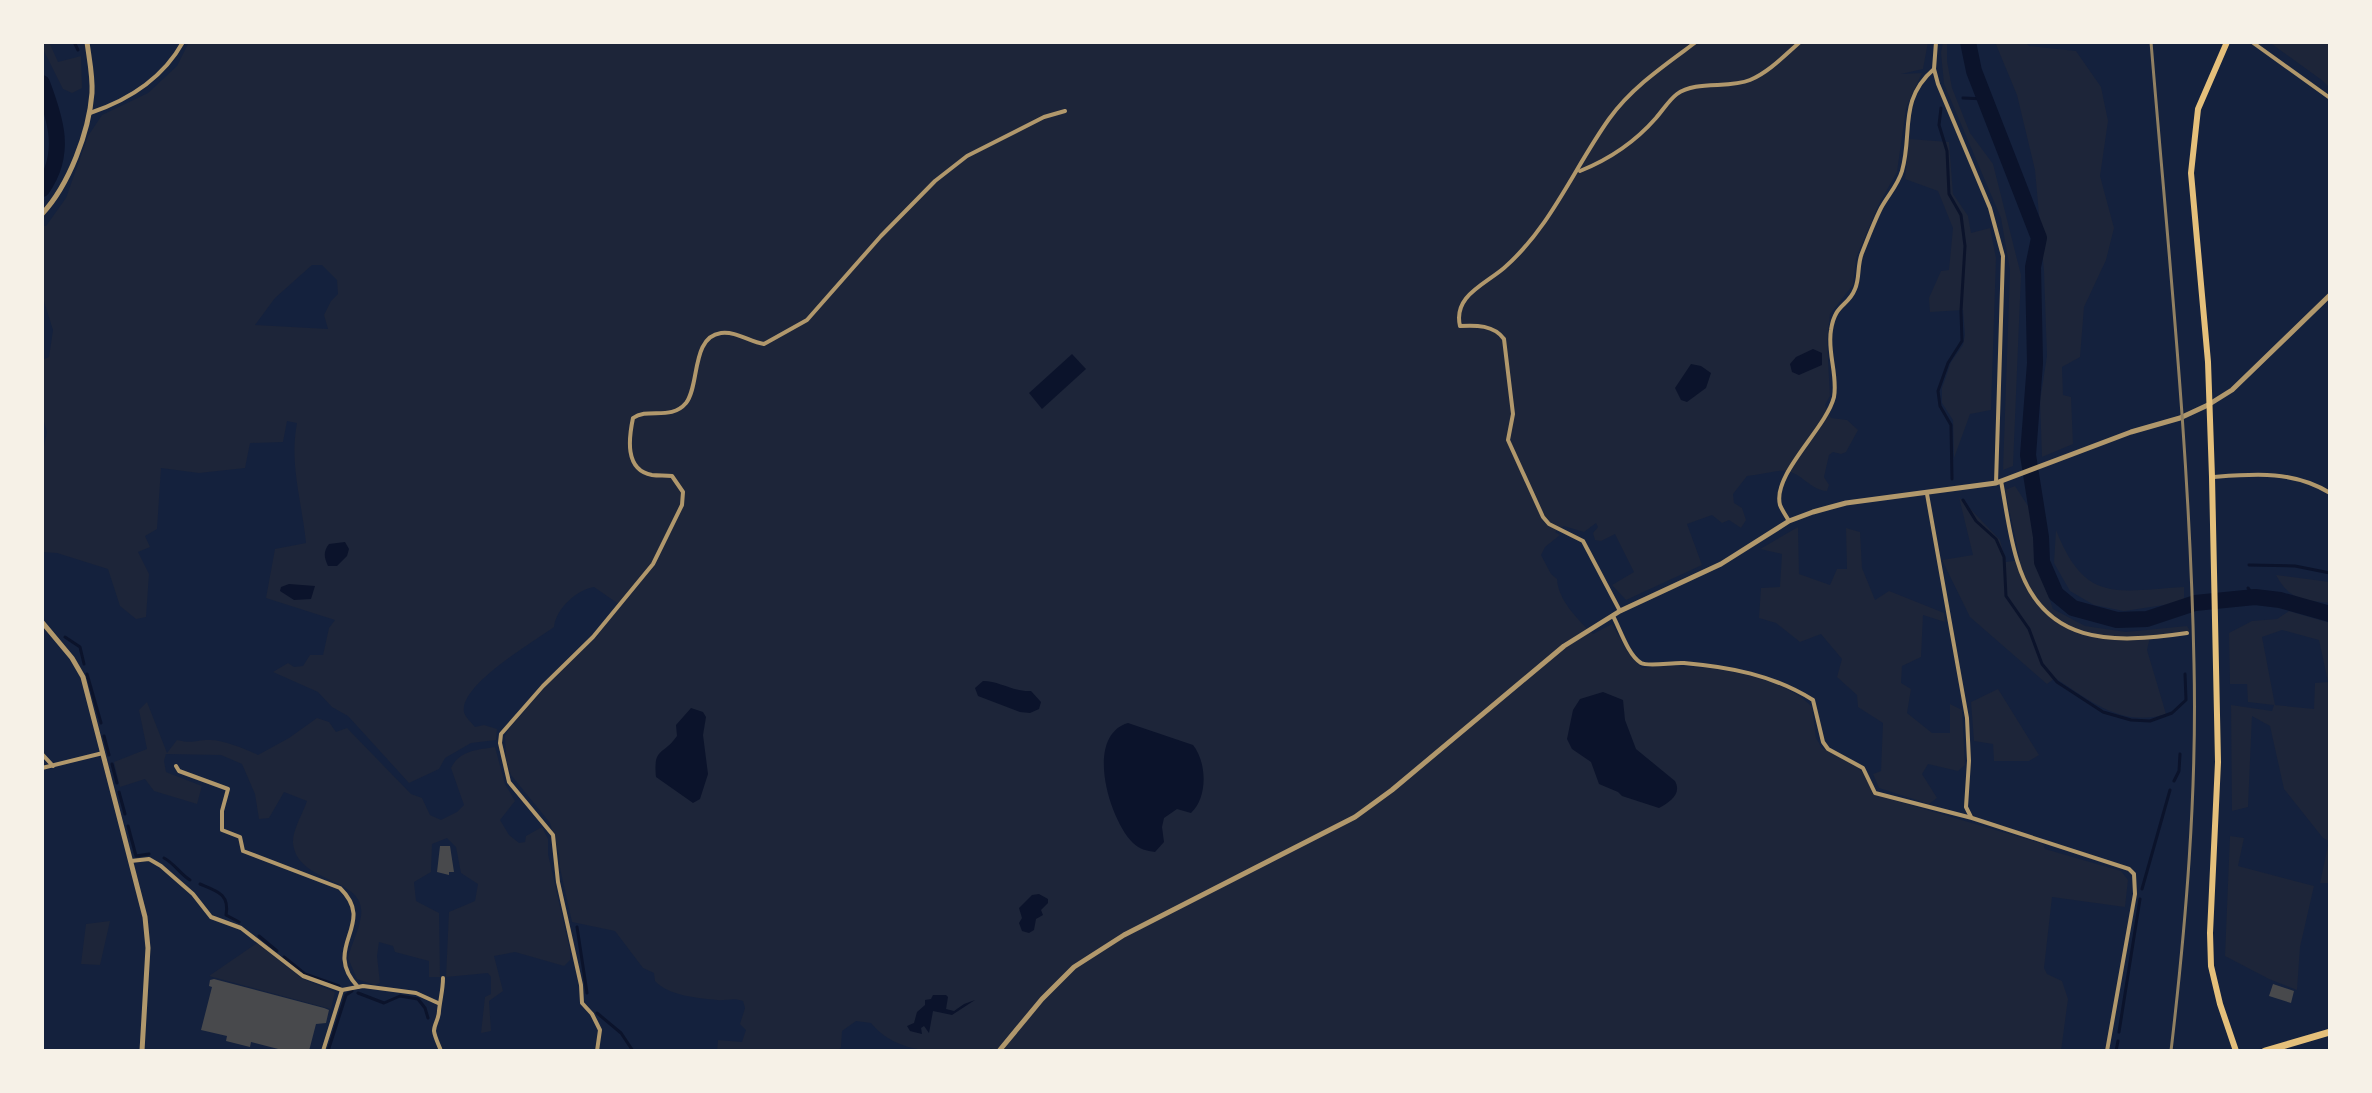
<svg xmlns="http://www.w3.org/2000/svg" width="2372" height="1093" font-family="'Nunito Sans',sans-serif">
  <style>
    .green { fill: #1d2539; fill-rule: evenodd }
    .water { fill: #0b132b }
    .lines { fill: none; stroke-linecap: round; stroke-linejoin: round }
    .stream { stroke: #0b132b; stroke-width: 3 }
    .river { stroke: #0b132b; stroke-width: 16 }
    .building { fill: #48494c }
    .minor { stroke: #b1986c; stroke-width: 4 }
    .tertiary { stroke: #b1986c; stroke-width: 5 }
    .secondary { stroke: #e5c07b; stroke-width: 6 }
    .trunk { stroke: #e5c07b; stroke-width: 7 }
    .rail { stroke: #918062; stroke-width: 3 }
  </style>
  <rect width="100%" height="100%" fill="#14213d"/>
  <!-- green -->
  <g class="green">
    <path d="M42,42H49L58,62L81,56L82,88L72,93L63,89L42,47Z"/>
    <path d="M189,42H1928L1923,69L1901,74L1922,73L1906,108L1897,172L1879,204L1856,258L1853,285L1830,314L1827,341L1830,396L1825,405L1831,418L1847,420L1858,430L1846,452L1841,454L1833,452L1829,455L1824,477L1829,485L1827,491C1810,490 1802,473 1786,471C1775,470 1759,475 1747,476L1733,494L1734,503L1742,508L1746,520L1741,528L1729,520L1722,523L1712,515L1687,524L1702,565L1626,600L1612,585L1634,572L1615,534L1601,541L1595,540L1593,533L1598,527L1596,523L1584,532L1564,526L1555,532L1560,535L1545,547L1541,555L1551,574L1557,579C1558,600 1578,620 1593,634L1612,624L1628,652L1642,668C1687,661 1780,672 1812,707L1816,738L1822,748L1858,767L1866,776L1873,794L2043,844L2045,849L2121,871L2128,880L2125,907L2052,897L2044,968L2047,974L2062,981L2068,999L2061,1051H995L991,1048L988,1051C946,1051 900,1058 871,1023L856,1021L842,1031L841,1047L838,1051H717L718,1040L742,1042L746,1030L740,1024L745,1008L743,1001C733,997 727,1001 717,1000C698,998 669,996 655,981L654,973L643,968L615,931L572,922L560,868L559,854L550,823L511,775L506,760L505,736L510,727L556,675L595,639L620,605L594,587C576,590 556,609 554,627C535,641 459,685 464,712C465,717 472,723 475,727L484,725L497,729L496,740L471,743L445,758L439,769L409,783L348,716L332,707L318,692L273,672L288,663L294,667L303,666L310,655H323L329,628L335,620L266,598L275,549L306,543C302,502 289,464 297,423L287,421L283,442L250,443L245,468L199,473L161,468L157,529L145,536L150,547L138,552L149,574L146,617L136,619L120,606L108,569L57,553L42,552V455L47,432L42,415L44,397L42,360L49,357L53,330L42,295V226H46L66,198L88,136L102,115L148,93L177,66ZM312,265H322L337,280L338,294L331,301L324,315L328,329L255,325L275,298Z"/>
    <path d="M1943,42H1947V61L1952,88L1970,133L1993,164L2021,275L2013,466L2003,470L2010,270L2001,218L1944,84L1941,53Z"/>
    <path d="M1995,42H2025L2029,46L2076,51L2101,87L2108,121L2100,176L2114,228L2106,260L2084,307L2080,357L2062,367L2063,395L2071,397L2073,444L2042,457L2040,401L2047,356L2044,271L2035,170L2017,95Z"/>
    <path d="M2269,42H2330V88L2323,81Z"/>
    <path d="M1909,139L1949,142L1953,194L1968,216L1971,233L1990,228L1996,258L1991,410L1970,414L1954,458L1953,420L1942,403V388L1951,362L1963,345L1965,335L1963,310L1930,312L1929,298L1941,271L1949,270L1953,228L1938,191L1905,179Z"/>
    <path d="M2015,486L2030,509L2037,564L2053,609L2085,626L2126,632L2187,626L2190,631L2150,637L2147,650L2166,714C2123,728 2090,701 2055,678L2047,684L1970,617L1942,560L1973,555L1959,497L2000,540L2006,562L2020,560L2005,490Z"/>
    <path d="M1798,527L1799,574L1830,585L1837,569H1847L1846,528L1860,532L1862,568L1875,600L1889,591L1944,613L1945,622L1923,615L1921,657L1902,666L1901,683L1911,689L1907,713L1932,733H1950V704L1962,710L1965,765L1958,771L1928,764L1922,774L1937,798L1929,804L1879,788L1873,774L1881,771L1883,723L1858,707L1857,695L1837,677L1842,659L1821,634L1800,642L1776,623L1759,618L1761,588L1780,587L1782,554L1760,549Z"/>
    <path d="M2056,530C2085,604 2116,591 2184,587V602L2124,611L2094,605L2070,591L2054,563Z"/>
    <path d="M2276,575L2330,582V603C2304,600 2289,600 2276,575Z"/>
    <path d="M2289,611L2330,623V883H2320L2329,841L2323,838L2284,789L2270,726L2252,716L2248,807L2232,811L2231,705L2272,711L2274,705L2248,702L2247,684H2230L2229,633L2252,621L2277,619ZM2282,630L2319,640L2328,682L2315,683L2314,709L2275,705L2262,637Z"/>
    <path d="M1998,689L2039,755L2029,761H1994L1993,744L1974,741L1971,702Z"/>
    <path d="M147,702L167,753L177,740C194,744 194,740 209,740C221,739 246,749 258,755L289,738L317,718L329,722L336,732L347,728L411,794L422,798L430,815L441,820L457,812L464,805L451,768C460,750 477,750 495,747L505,784L515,801L500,820L509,835L519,843L525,842L526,836L542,827L548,839V854L570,950V960L564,966L515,952L494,956L503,991L489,1001L491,1031L481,1033L485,997L491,994V977L488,973L446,977L449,912L475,901L478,884L461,873L456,847L447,838L432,844L431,872L414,882L416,901L439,913L440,977H429V961L395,952L393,946L379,942L377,956L380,983L374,985L357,979L348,958C351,945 359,930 361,916C367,876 297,885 293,843C292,831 303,813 307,801L284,792L269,818L259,819L255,794L242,764L221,755L166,754L164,761L166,772L202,786L197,804L154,791L145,779L120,787L114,762L147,749L139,710Z"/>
    <path d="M2230,836L2244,838L2238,866L2314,886L2300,947L2297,990L2269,979L2225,956Z"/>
    <path d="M110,921L100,965L81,964L86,924Z"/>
    <path d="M257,943L303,979L335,992L331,1009L209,976Z"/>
  </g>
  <!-- water -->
  <g class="water">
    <path d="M1813,349L1822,353V365L1799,375L1792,372L1790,364L1796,357Z"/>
    <path d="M1072,354L1086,369L1042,409L1029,393Z"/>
    <path d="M1691,364L1701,366L1711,373L1706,388L1687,402L1681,400L1675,388Z"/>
    <path d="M345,542L349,549L347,556L337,566H328C324,557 323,552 329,544Z"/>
    <path d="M289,584L315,586L311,599L294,600L280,591L281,587Z"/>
    <path d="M983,681C1000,681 1013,692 1031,691L1041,702L1039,709L1030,713L1020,712L978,696L975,688Z"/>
    <path d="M1603,692L1623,700L1625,720L1636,749L1675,781C1682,794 1670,802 1659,808L1622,796L1618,792L1599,784L1591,762L1572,749L1567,739L1573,710L1580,699Z"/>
    <path d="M691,708L703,712L706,717L703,735L708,774L700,799L693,803L656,777C653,747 663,756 677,736L676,725Z"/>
    <path d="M1128,723L1193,745C1207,762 1208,798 1191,813L1177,809L1164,818L1162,827L1164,842L1155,852C1147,851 1139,849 1133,843C1109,819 1084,736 1128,723Z"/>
    <path d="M1039,894L1048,899V903L1041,910L1043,915L1036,919L1034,930L1029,933L1022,931L1019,923L1022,918L1019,908L1032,895Z"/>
    <path d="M933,995H946L948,997L946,1009L954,1011L964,1004L975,1000L952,1015L933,1011L929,1033L924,1026L921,1028L922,1034L910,1031L907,1026L914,1023L917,1012L925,1005V1000L931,999Z"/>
  </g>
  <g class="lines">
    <!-- stream -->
    <g class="stream">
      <path d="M74,42L78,50"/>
      <path d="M1963,98L1986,99"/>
      <path d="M1941,108L1939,125L1947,151L1949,194L1961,215L1965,246L1961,311L1962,341L1948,363L1938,391L1940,406L1951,425L1952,479"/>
      <path d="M1963,500L1976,521L1996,539L2004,557L2006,596L2029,629L2042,664L2057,682L2103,712L2131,720L2150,721L2172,713L2186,700L2185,674"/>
      <path d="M2249,565L2295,566L2330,573"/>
      <path d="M2248,588L2255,597"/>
      <path d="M65,637L80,647L84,664"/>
      <path d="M87,674L101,723"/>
      <path d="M104,736L109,755"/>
      <path d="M112,764L117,783"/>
      <path d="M2174,781L2179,771L2180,754"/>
      <path d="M119,792L125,814"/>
      <path d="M128,826L136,856L149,854"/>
      <path d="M164,858C175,864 180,874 190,880"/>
      <path d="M200,884C217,891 230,894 226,915L239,922"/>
      <path d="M2142,889L2170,790"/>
      <path d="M577,927L587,993"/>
      <path d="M259,936L277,951"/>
      <path d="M284,957L305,974L339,986"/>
      <path d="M358,993L384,1003L400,996L418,999L425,1008L428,1018"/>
      <path d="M597,1013L621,1033L633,1051"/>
      <path d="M2119,1032L2140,899"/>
      <path d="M328,1051L346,995L352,991"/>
      <path d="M2116,1051L2118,1041"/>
    </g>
    <!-- river -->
    <g class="river">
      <path d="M1968,42L1974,71L2039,238L2033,267L2035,363L2028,455L2041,537L2042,562L2056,594L2073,608L2117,620L2147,619L2195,603L2255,597L2280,600L2330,614"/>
      <path d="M42,83C56,120 67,154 42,189"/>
    </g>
  </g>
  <!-- building -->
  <g class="building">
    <path d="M440,846H450L454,872H449V875L437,872Z"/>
    <path d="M214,979L324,1008L329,1010L326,1023L316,1024L309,1051H286L251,1042L250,1047L226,1041L227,1036L201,1030L212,987L209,986L210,980Z"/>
    <path d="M2273,984L2294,991L2291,1003L2269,996Z"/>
  </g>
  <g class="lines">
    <!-- minor -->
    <g class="minor">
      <path d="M1936,42L1934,69L1938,84L1990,208L2003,256L1996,483"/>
      <path d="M2252,42L2330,98"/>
      <path d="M90,113C129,100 163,78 183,42"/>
      <path d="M1580,171C1610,159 1635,142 1656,118C1663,110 1669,100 1677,94C1696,80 1729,89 1750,80C1769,72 1785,55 1800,42"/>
      <path d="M2212,477C2253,474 2293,470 2330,493"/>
      <path d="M2001,481C2006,507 2009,534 2017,560C2042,646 2112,644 2187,633"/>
      <path d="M1927,494L1967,718L1969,761L1966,807L1971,817"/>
      <path d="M1789,521C1786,516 1782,510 1780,505C1772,474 1826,429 1834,397C1838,375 1827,352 1831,330C1835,303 1848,307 1855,289C1860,278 1857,265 1862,253C1868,238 1874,222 1881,208C1888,195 1898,185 1902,171C1913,133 1898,100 1934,69"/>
      <path d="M1620,611L1583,541L1549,524L1543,517L1508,440L1513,414L1504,339C1494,325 1476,325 1460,326C1453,296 1484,285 1504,268C1551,227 1574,168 1609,119C1632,87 1665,65 1696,42"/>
      <path d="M1613,616C1620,629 1628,655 1641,663C1649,667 1674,662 1684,663C1730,667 1773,675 1813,700L1823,742L1828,749L1863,768L1875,793L1972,818L2129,869L2134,874L2135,894L2107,1051"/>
      <path d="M42,754L53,766"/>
      <path d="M176,766L179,771L228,789L222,811V830L240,837L243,851L340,888C378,925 320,946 358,987"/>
      <path d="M42,768L103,753"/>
      <path d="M131,861L149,859L161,866L193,894L211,917L241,928L303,976L342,990L363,986L401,991L416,993L438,1003"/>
      <path d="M323,1051L342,990"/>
      <path d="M441,1051C439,1045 435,1038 434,1031C434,1024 439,1019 439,1011C440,1000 443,990 443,978"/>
      <path d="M597,1051L600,1030L592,1014L582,1003L581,985L558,882L553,835L509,782L500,743L501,734L543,686L593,637L653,564L682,505L683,492L672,476C665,475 659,476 652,475C624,470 629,437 633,418C648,407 671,421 686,403C700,385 691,337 721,333C736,331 750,342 764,344L807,320L881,236L935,181L967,156L1044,117L1065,111"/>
    </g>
    <!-- tertiary -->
    <g class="tertiary">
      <path d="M42,214C69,185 89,132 92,93C93,76 89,58 87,42"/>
      <path d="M42,622L72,658L83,677L145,917L148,948L142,1051"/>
      <path d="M999,1051L1042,999L1074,967L1124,935L1355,817L1392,790L1564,646L1620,611L1721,564L1789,521L1813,512L1846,503L1996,483L2131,432L2180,418L2208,405L2232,390L2330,295"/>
    </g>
    <!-- secondary -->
    <path class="secondary" d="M2227,42L2198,109L2191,173L2208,362L2212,477L2218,762L2210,933L2211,966L2220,1004L2236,1051"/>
    <!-- trunk -->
    <path class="trunk" d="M2265,1051L2330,1032"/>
    <!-- rail -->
    <path class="rail" d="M2151,42C2168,249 2190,456 2194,664C2197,793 2186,923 2171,1051"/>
  </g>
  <!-- border -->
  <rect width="2372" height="1093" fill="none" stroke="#f6f1e7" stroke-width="88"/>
</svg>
